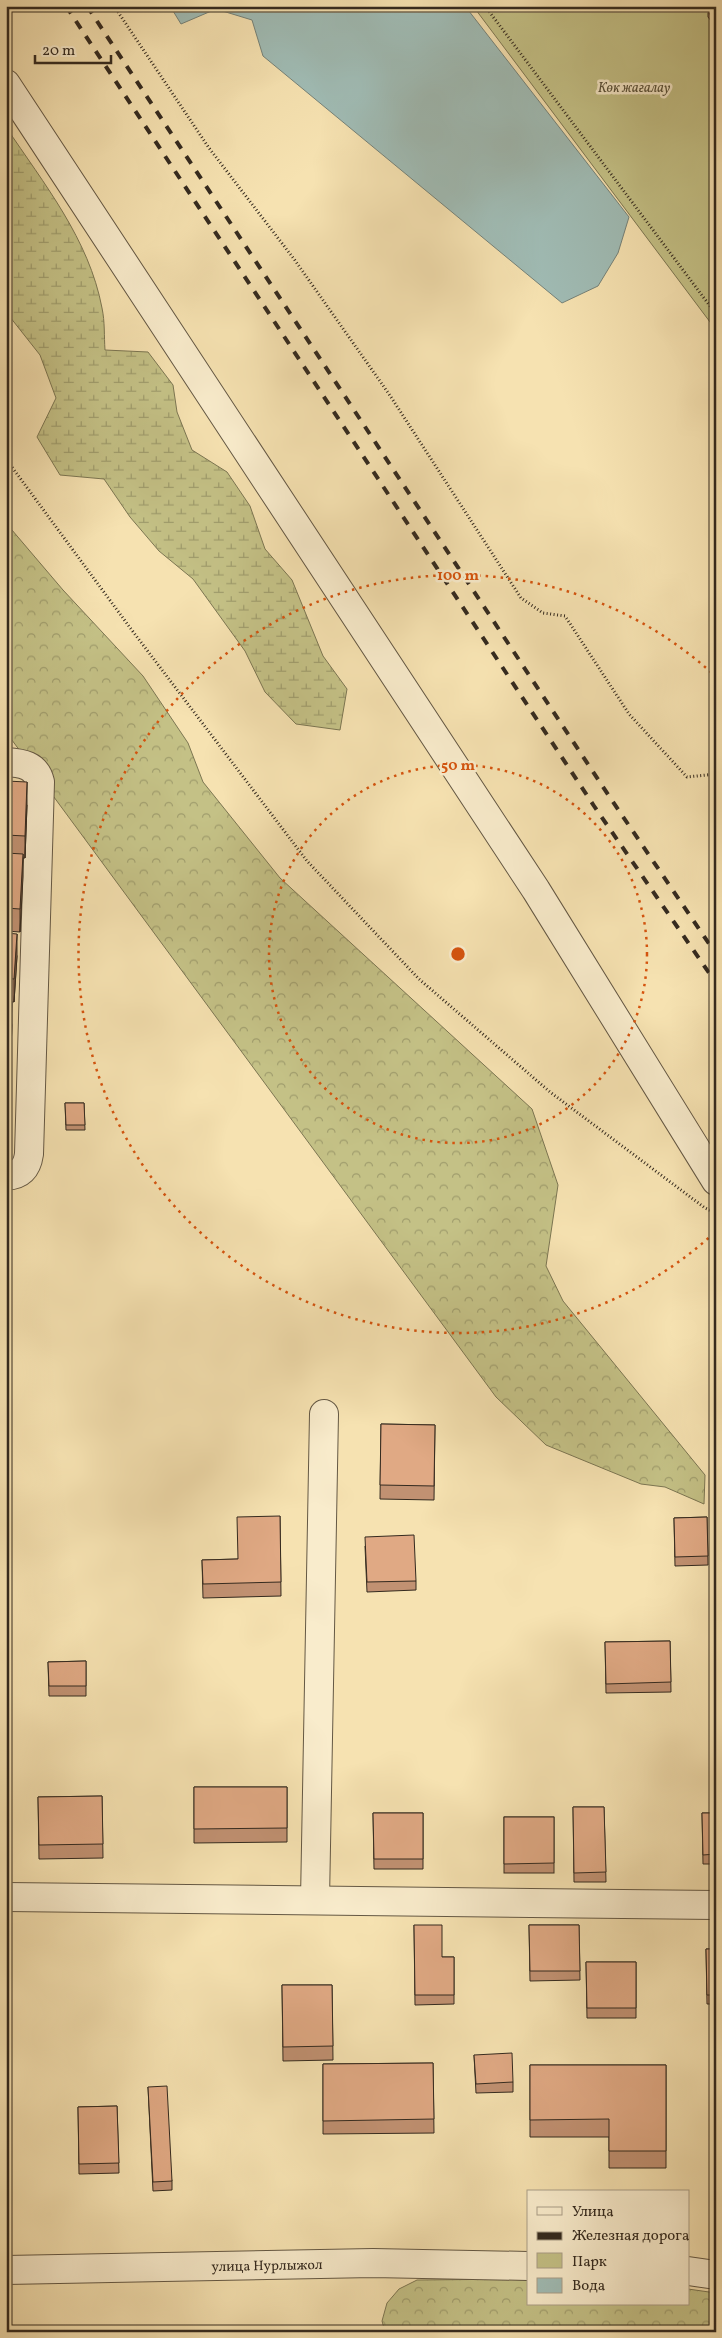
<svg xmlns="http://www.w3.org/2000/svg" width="722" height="2338" font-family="Vollkorn,serif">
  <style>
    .green { fill: #c4c186; stroke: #7c7652 }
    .forest { fill: url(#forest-crowns); stroke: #7c7652 }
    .wetland { fill: url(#wetland-marsh); stroke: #7c7652 }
    .water { fill: #a0bcb5; stroke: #758279 }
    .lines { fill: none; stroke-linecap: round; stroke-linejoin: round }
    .minor-casing { stroke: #645844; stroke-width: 30 }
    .path { stroke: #342a1f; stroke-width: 3; stroke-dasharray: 1 2.5; stroke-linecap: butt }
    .minor { stroke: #f9eccc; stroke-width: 28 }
    .rail { stroke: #342a1f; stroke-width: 4; stroke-dasharray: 9 9; stroke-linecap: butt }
    .wall { fill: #c19172; stroke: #342a1f }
    .shaded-wall { fill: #9d765c; stroke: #342a1f }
    .building { fill: #e0a984; stroke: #342a1f }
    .ring { fill: none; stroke: #d6540e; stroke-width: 2.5; stroke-dasharray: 2.5 5 }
    .labels { text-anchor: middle; stroke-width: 5; stroke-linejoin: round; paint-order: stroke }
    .park-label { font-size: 14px; font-style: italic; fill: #585039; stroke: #f9eccc }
    .street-label { font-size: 14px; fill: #342a1f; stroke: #f9eccc }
    .centre { fill: #d6540e; stroke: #f9eccc; stroke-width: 2.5 }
    .ring-label { font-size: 15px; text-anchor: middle; font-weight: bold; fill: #d6540e; stroke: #f9eccc; stroke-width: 5; stroke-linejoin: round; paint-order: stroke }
  </style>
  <defs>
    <pattern id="forest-crowns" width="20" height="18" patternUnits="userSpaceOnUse" patternTransform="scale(1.25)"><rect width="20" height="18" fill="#c4c186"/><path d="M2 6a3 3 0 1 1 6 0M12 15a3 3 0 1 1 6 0" fill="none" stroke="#a09d6d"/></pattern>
    <pattern id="wetland-marsh" width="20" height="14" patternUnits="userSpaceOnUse" patternTransform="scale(1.25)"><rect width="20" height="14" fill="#c4c186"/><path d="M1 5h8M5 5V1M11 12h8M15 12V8" fill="none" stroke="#a09d6d"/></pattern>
  </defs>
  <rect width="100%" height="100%" fill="#f6e2b1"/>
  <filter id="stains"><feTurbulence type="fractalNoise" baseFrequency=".004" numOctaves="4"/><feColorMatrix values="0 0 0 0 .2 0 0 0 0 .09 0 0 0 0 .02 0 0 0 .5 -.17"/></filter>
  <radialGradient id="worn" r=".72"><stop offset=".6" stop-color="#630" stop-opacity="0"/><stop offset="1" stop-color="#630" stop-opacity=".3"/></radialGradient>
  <!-- green -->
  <path class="green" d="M473,6H716V330Z"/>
  <!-- forest -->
  <g class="forest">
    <path d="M6,523L63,590L143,676L188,743L203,782L280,878L532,1109L558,1185L546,1266L563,1301L705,1475L704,1504L665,1487L641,1484L546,1445L496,1397L6,732Z"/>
    <path d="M528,2279V2304H688V2289L716,2293V2332H385L382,2321L387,2303L399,2289L417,2280Z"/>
  </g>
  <!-- wetland -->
  <path class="wetland" d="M6,127C44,184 89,239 102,308C105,322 104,336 105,350L148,352L173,385L177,412L192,450L227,472L250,506L265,549L292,580L323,656L347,689L340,730L296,724L265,692L245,651L193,579L159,551L130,517L104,479L60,475L37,437L56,398L40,355L10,317L6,315Z"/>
  <!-- water -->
  <path class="water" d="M170,6H465L629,217L618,253L598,286L562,303L263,56L252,20L216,9L181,24Z"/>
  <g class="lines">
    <!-- minor casing -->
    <g class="minor-casing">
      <g id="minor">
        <path d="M6,84L536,890L716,1181"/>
        <path d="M6,762C22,763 36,765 40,782L29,1154C27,1168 21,1175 6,1176"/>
        <path d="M6,1897L716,1905"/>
        <path d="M315,1900L324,1414"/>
        <path id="s1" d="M6,2270L373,2263L528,2266"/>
        <path d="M688,2271L716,2275"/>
      </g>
    </g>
    <!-- path -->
    <g class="path">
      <path d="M114,6L209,148L294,259L389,394L521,598L543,613L565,616L629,714L687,777L716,774"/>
      <path d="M485,6L716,314"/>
      <path d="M6,459L134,633L307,861L419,979L550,1092L705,1208L716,1213"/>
    </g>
    <!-- minor -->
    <use href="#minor" class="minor"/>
    <!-- rail -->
    <g class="rail">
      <path d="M66,6L594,806L716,983"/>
      <path d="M87,6L609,796L716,954"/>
    </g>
  </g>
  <!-- wall -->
  <g class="wall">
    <path d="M716,6V27L708,17V12Z"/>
    <path d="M6,781L27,805L25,858H23L20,932L6,931Z"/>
    <path d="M6,933L17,956L14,1002L6,1001Z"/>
    <path d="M6,1002L12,1025L10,1071H6Z"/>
    <path d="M65,1103H84L85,1130H66Z"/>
    <path d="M381,1424L435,1425L434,1500L380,1499Z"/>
    <path d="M280,1516L281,1596L203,1598L202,1560L238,1559Z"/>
    <path d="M707,1517L708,1565L675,1566L674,1518Z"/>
    <path d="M365,1546L416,1581V1590L367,1592Z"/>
    <path d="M670,1641L671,1692L606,1693L605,1642Z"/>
    <path d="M86,1661V1696H49L48,1662Z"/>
    <path d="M194,1787H287V1842L194,1843Z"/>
    <path d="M102,1796L103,1858L39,1859L38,1797Z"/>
    <path d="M573,1807H604L606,1882H574Z"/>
    <path d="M373,1813H423V1869H374Z"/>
    <path d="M702,1813H716V1864H703Z"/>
    <rect x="504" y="1817" width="50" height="56"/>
    <path d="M414,1925L442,1957H454V2004L415,2005Z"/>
    <path d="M529,1925H579L580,1980L530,1981Z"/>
    <path d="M706,1949H716V2004H707Z"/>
    <path d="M586,1962H636V2018H587Z"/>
    <path d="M282,1985H332L333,2060L283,2061Z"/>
    <path d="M474,2055L513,2082V2092L476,2093Z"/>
    <path d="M433,2063L434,2133L323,2134V2064Z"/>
    <path d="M530,2065H666V2168H609V2137H530Z"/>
    <path d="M148,2087L172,2181V2190L153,2191Z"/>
    <path d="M117,2106L119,2173L79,2174L78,2107Z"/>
  </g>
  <!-- shaded-wall -->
  <g class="shaded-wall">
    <path d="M27,782V805L25,858V836Z"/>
    <path d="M23,854V877L20,932V909Z"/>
    <path d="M17,934V956L14,1002V979Z"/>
    <path d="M12,1002V1025L10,1071V1048Z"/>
  </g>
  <!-- building -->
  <g class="building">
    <path d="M716,6V22L708,12Z"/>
    <path d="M6,781L27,782L25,836L6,835Z"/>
    <path d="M6,853L23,854L20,909L6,908Z"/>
    <path d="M6,933L17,934L14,979L6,978Z"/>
    <path d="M6,1002H12L10,1048H6Z"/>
    <path d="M65,1103H84L85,1125H66Z"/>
    <path d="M381,1424L435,1425L434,1486L380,1485Z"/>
    <path d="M280,1516L281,1582L203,1584L202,1560L238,1559L237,1517Z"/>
    <path d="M707,1517L708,1556L675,1557L674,1518Z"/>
    <path d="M414,1535L416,1581L367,1582L365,1537Z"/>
    <path d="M670,1641L671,1682L606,1684L605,1642Z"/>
    <path d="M86,1661V1686H49L48,1662Z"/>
    <path d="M194,1787H287V1828L194,1829Z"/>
    <path d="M102,1796L103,1844L39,1845L38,1797Z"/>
    <path d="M573,1807H604L606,1872L574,1873Z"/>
    <path d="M373,1813H423V1859H374Z"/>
    <path d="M702,1813H716V1854L703,1855Z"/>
    <path d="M504,1817H554V1863L504,1864Z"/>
    <path d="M414,1925H442V1957H454V1995H415Z"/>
    <path d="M529,1925H579L580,1971H530Z"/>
    <path d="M706,1949H716V1995H707Z"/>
    <path d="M586,1962H636V2008H587Z"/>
    <path d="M282,1985H332L333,2046L283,2047Z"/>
    <path d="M512,2053L513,2082L476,2084L474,2055Z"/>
    <path d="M433,2063L434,2119L323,2121V2064Z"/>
    <path d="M530,2065H666V2151H609V2119L530,2120Z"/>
    <path d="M167,2086L172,2181L153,2182L148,2087Z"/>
    <path d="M117,2106L119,2163L79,2164L78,2107Z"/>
  </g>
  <!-- distance rings -->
  <g class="ring">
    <circle cx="458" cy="954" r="189"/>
    <path d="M714 1233A379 379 0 1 1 714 675"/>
  </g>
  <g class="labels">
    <!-- park labels -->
    <g class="park-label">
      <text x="634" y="92">Көк жағалау</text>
    </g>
    <!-- street labels -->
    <g class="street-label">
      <text dy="5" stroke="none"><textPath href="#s1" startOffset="261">улица Нурлыжол</textPath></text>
    </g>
  </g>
  <circle cx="458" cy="954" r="8" class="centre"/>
  <g class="ring-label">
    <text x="458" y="580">100 m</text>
    <text x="458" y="770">50 m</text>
  </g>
  <!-- margin -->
  <rect width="722" height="2338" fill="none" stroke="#f6e2b1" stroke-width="25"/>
  <rect x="8" y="8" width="707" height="2323" fill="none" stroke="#342a1f" stroke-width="2.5"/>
  <rect x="12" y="12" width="697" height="2313" fill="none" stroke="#342a1f"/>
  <!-- legend -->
  <rect x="527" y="2190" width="162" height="115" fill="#f9eccc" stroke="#aa9e87"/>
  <rect x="537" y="2207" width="25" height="8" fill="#f9eccc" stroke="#aa9e87"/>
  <text x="572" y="2216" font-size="15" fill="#342a1f">Улица</text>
  <rect x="537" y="2232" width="25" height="8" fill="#342a1f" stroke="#aa9e87"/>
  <text x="572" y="2240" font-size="15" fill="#342a1f">Железная дорога</text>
  <rect x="537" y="2253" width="25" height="15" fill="#c4c186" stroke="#aa9e87"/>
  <text x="572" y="2266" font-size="15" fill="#342a1f">Парк</text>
  <rect x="537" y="2278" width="25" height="15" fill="#a0bcb5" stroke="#aa9e87"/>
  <text x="572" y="2290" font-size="15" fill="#342a1f">Вода</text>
  <!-- scale -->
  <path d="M35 55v8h76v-8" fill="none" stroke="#342a1f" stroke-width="2.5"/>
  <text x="42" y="55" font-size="15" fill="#342a1f" stroke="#f9eccc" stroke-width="4" paint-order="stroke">20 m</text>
  <rect width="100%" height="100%" filter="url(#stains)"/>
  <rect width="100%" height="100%" fill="url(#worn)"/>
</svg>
